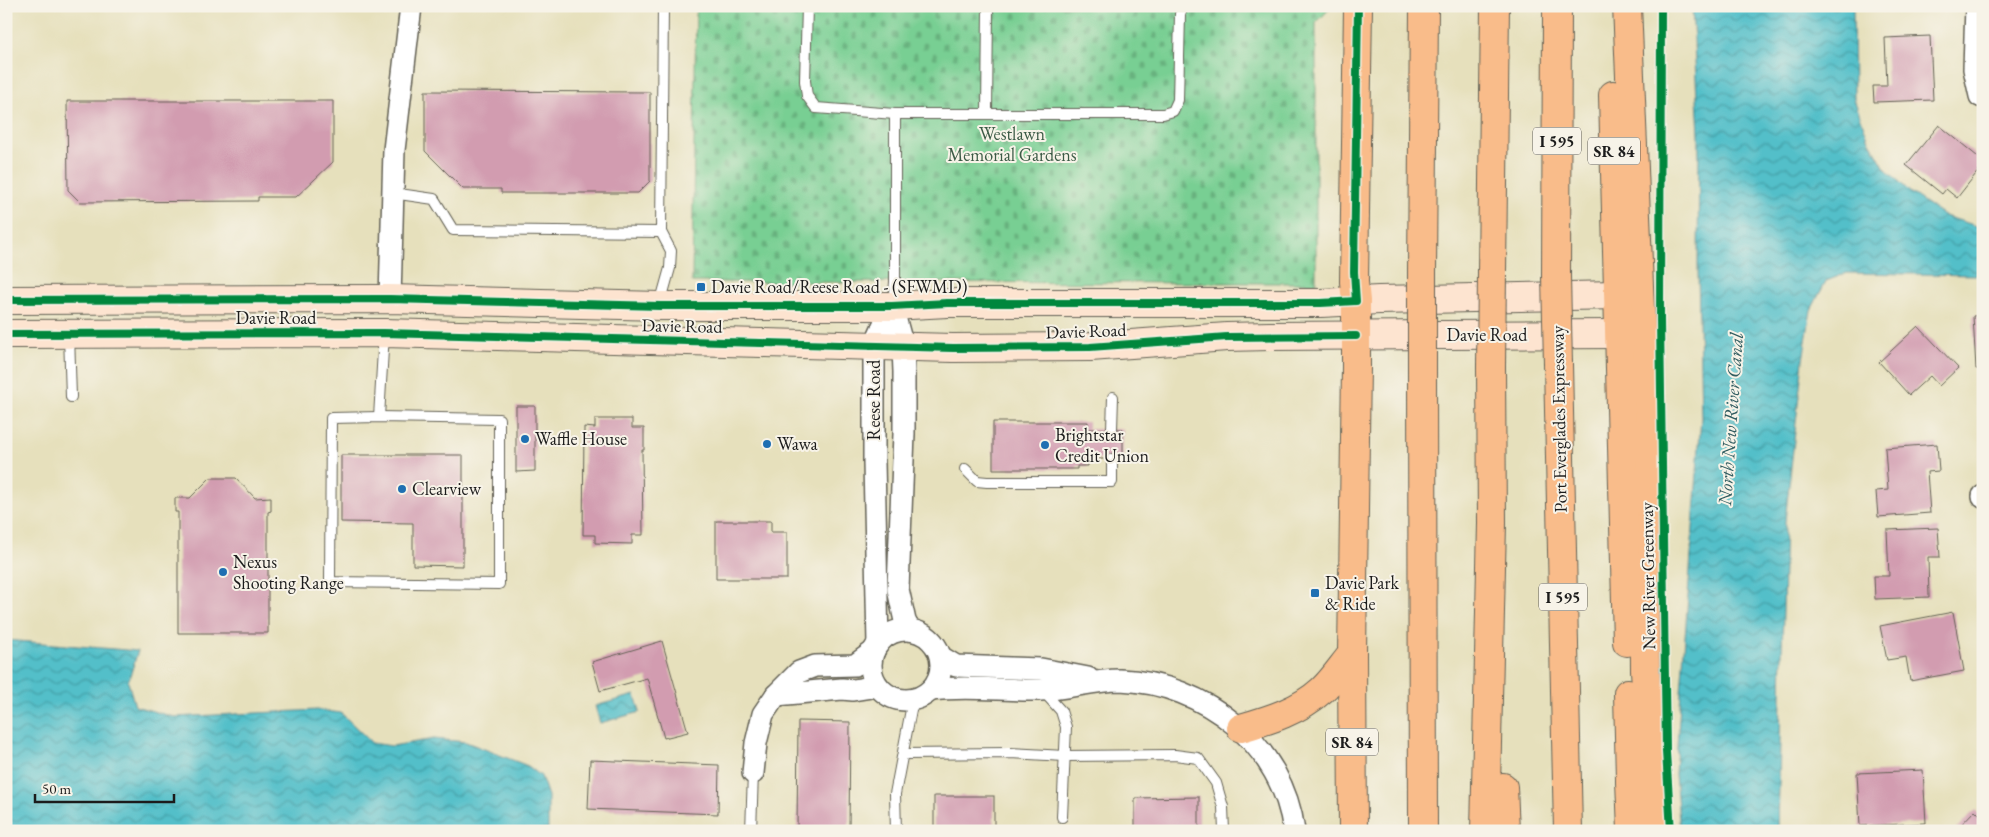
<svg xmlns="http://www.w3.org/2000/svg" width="1989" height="837" font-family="'EB Garamond',serif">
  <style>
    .cemetery { fill: url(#cemetery-stones); stroke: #4a7658 }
    .water { fill: url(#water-waves); stroke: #376e72 }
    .building { fill: #d29cb0 }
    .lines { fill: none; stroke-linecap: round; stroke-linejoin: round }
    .service-casing { stroke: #636154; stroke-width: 12 }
    .minor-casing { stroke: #636154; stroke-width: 24 }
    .secondary-casing { stroke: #636154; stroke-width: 30 }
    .primary-casing { stroke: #636154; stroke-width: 30 }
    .motorway-casing { stroke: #636154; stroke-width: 30 }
    .service { stroke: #fff; stroke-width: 10 }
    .minor { stroke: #fff; stroke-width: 21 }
    .secondary { stroke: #fde4d0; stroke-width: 28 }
    .primary { stroke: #f9bc8a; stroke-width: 28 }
    .motorway { stroke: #f9bc8a; stroke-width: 28 }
    .motorway-bridge-casing { stroke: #636154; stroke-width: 30; stroke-linecap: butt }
    .motorway-bridge { stroke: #f9bc8a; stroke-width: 28 }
    .cycleway-casing { stroke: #f7f3e8; stroke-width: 11 }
    .cycleway { stroke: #00873e; stroke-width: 8 }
    .poi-dot { fill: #1f6fb2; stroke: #f7f3e8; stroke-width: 2 }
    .labels { text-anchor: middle; stroke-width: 4; stroke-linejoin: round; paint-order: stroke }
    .shield { fill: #f7f3e8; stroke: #5e5c59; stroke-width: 1 }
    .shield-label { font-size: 16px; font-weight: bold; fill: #1c1c1c }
    .park-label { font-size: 18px; fill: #3c5b46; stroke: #f7f3e8 }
    .poi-label { font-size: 18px; fill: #1c1c1c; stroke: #f7f3e8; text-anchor: start }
    .street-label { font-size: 18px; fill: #1c1c1c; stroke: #f7f3e8 }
    .water-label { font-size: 19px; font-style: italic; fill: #325d61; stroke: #f7f3e8 }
  </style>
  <defs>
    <pattern id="cemetery-stones" width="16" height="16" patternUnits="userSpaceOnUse" patternTransform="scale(1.25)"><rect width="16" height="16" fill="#78cf93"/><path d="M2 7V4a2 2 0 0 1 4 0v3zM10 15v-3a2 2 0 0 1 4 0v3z" fill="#67b17e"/></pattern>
    <pattern id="water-waves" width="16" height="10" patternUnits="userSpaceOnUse" patternTransform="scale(1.25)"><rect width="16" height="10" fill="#52bfc9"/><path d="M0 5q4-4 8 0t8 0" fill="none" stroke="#439aa2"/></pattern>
  </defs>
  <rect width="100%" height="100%" fill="#f7f3e8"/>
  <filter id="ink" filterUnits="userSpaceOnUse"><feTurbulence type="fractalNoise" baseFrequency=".02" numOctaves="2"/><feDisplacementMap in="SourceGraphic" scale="10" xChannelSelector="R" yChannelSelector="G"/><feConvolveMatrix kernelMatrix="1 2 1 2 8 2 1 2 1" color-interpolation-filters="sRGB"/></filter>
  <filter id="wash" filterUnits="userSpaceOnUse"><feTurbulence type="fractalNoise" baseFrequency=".0096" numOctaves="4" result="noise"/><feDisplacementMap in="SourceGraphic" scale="20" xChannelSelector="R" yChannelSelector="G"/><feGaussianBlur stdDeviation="1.12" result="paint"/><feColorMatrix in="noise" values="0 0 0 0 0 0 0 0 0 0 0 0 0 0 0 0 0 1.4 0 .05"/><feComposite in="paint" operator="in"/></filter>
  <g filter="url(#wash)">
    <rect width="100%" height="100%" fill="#e6e0bc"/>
    <!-- cemetery -->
    <path class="cemetery" d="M696,6H1332L1316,23V283L692,282Z"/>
    <!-- water -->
    <g class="water">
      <path d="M1692,6H1853L1854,99L1868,138L1885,168L1911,193L1945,216L1983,228V275L1847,273L1826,281L1811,310L1803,360L1785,521L1778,831H1680L1675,774L1701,418L1698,270L1699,134Z"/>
      <path d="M6,640L138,651L128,682L135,706L174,717L318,710L341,713L372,743L392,746L434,739L466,742L528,766L541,776L548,796V831H6Z"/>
      <path d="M635,695L640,712L600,723L595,706Z"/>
    </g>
    <g id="blocks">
      <!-- building -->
      <g class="building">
        <path d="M1930,36L1933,100L1874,102L1873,86H1887L1885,38Z"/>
        <path d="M425,91L650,92V181L638,193H501V189H463L425,151Z"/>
        <path d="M67,101H333V162L296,197H258V201L80,202L68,190Z"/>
        <path d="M1939,125L1983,161V165L1957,198L1946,189L1942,194L1906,165Z"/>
        <path d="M1983,315V369H1976L1973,316Z"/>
        <path d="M1918,326L1958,368L1939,386L1930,376L1909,395L1879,362Z"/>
        <path d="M516,406H535V471L516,472Z"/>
        <path d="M595,419H632V428H644V450H642L643,535H632V544L595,543V535H583L584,427L595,428Z"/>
        <path d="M993,422H1088V429H1123V459H1088V466H1077V469H993Z"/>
        <path d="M1937,444L1939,471L1927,472L1930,513L1878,517L1876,491L1888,490L1885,448Z"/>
        <path d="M341,455H463V566L413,565V523L341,522Z"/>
        <path d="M210,478H236L255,498L271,497V511L268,512V633H178V512H175V498H190Z"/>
        <path d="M716,521H771V532H787V579H716Z"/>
        <path d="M1938,528L1940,557H1928L1929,597L1875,599L1874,576H1889L1887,530Z"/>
        <path d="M1953,612L1964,671L1910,681L1906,657L1887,660L1880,626Z"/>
        <path d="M662,641L688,732L664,738L647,678L600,691L592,662Z"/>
        <path d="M798,721L850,722L849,831H797Z"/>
        <path d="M590,760L719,765L718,814L588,809Z"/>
        <path d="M1923,770L1926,823L1860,826L1857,773Z"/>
        <rect x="934" y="796" width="60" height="35"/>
        <path d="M1199,797V831H1135V798Z"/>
        <path d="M1975,810L1983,818V831H1955Z"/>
      </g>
    </g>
  </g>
  <g filter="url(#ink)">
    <use href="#blocks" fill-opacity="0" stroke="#636154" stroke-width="1"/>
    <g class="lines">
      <!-- service casing -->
      <g class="service-casing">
        <g id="service">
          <path d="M807,6L805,81L807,96L816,108L895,114"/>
          <path d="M987,114L988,6"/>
          <path d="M392,193L434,199L453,230L661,232L663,6"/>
          <path d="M660,304L670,268L671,251L661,232"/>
          <path d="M893,305L895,282V114H1163L1173,111L1178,100L1180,14L1183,6"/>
          <path d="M69,335L71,397"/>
          <path d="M379,417L499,419V584L330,582L331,418Z"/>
          <path d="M379,417L384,333"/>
          <path d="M1112,429L1113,397"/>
          <path d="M965,469L977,481L987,482H1112V459"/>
          <path d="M1043,691L1061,711L1066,727L1062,817"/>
          <path d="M904,754L1010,753L1065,756L1175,755L1198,758L1216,783L1223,807L1224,831"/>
          <path d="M751,831L753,773"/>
          <path d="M896,831L895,794L913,699"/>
        </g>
      </g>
      <!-- minor casing -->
      <g class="minor-casing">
        <g id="minor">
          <path d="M1976,6L1974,69L1980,96L1983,97"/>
          <path d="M390,299L394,150L411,6"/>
          <path d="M892,306L903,347L904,372V434L898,589L905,621L909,629"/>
          <path d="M1983,496V497"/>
          <circle cx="906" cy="665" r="35"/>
          <path d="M878,644L874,462V346L892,306"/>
          <path d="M941,657L956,666L1041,669L1088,678"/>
          <path d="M931,690C968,685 1004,691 1041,690C1068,689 1093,680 1120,680C1205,683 1283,745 1294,831"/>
          <path d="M776,695L842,689L853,690L878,686"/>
          <path d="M753,773L756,743L763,714L776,695L799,672L815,666L855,665L874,651"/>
        </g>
      </g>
      <!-- secondary casing -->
      <g class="secondary-casing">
        <g id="secondary">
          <path d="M6,300L390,299L660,306H892L947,303H1321L1379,300L1617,295"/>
          <path d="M6,334L384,333L953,348L1090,347L1227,337L1270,336L1618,334"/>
        </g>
      </g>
      <!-- primary casing -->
      <g class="primary-casing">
        <g id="primary">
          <path d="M1627,6L1642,356L1645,670L1655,831"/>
          <path d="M1613,95L1627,642"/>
          <path d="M1628,693L1630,780L1633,804"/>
          <path d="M1241,728C1269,720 1299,711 1322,690C1333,680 1342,666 1352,654"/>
          <path d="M1353,831L1352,654L1356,366V301L1354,282L1358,6"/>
        </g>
      </g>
      <!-- motorway casing -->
      <g class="motorway-casing">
        <g id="motorway">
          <path d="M1492,273L1495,6"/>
          <path d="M1422,274L1424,6"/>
          <path d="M1556,276L1557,6"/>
          <path d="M1558,364L1568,831"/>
          <path d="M1422,366L1423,831"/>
          <path d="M1630,780L1632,831"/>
          <path d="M1503,787L1505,831"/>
          <path d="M1485,831L1492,523L1491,367"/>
        </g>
      </g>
      <!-- service -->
      <use href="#service" class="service"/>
      <!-- minor -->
      <use href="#minor" class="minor"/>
      <!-- secondary -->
      <use href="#secondary" class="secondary"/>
      <!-- primary -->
      <use href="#primary" class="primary"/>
      <!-- motorway -->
      <use href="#motorway" class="motorway"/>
      <!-- motorway-bridge casing -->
      <g class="motorway-bridge-casing">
        <g id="motorway-bridge">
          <path d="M1422,274V366"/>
          <path d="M1556,276L1558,364"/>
          <path d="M1491,367L1492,273"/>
        </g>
      </g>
      <!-- motorway-bridge -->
      <use href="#motorway-bridge" class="motorway-bridge"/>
      <!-- cycleway casing -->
      <g class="cycleway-casing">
        <g id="cycleway">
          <path d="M1661,6L1660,320L1666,752L1671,831"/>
          <path d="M6,300L390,299L660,306H892L947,303H1321L1356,301L1354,272L1358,6"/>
          <path d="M6,334L384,333L953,348L1090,347L1227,337L1356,336"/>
        </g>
      </g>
      <!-- cycleway -->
      <use href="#cycleway" class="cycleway"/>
    </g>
  </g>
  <!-- markers -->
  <g class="poi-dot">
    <rect x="696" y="282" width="10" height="10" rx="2.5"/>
    <circle cx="525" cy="439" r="5"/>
    <circle cx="767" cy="444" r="5"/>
    <circle cx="1045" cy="445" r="5"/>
    <circle cx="402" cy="489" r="5"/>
    <circle cx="223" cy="572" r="5"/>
    <rect x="1310" y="588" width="10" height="10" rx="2.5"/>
  </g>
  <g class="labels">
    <!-- shield labels -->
    <g class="shield">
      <rect x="1533" y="127.5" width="48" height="27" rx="4"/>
      <rect x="1588" y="137.5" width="52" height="27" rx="4"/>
      <rect x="1539" y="583.5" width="48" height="27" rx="4"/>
      <rect x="1326" y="728.5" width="52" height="27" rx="4"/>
    </g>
    <g class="shield-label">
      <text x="1557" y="147">I 595</text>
      <text x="1614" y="157">SR 84</text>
      <text x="1563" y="603">I 595</text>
      <text x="1352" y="748">SR 84</text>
    </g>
    <!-- park labels -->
    <g class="park-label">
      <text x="1012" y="140">Westlawn<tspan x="1012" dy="21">Memorial Gardens</tspan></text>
    </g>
    <!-- poi labels -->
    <g class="poi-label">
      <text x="711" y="293">Davie Road/Reese Road - (SFWMD)</text>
      <text x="1055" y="441">Brightstar<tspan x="1055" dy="21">Credit Union</tspan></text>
      <text x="535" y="445">Waffle House</text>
      <text x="777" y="450">Wawa</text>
      <text x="412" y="495">Clearview</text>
      <text x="233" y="568">Nexus<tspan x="233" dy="21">Shooting Range</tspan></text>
      <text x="1325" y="589">Davie Park<tspan x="1325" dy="21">&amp; Ride</tspan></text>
    </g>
    <!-- street labels -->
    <g class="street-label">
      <text x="276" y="324">Davie Road</text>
      <text transform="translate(682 326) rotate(1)" y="6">Davie Road</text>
      <text transform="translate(1086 331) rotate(-2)" y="6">Davie Road</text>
      <text x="1487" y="341">Davie Road</text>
      <text transform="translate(874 400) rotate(-90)" y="6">Reese Road</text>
      <text transform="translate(1559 419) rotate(-91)" y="6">Port Everglades Expressway</text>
      <text transform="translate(1648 576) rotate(-91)" y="6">New River Greenway</text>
    </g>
    <!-- water labels -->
    <g class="water-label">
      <text transform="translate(1730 419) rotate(-86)" y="7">North New River Canal</text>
    </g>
  </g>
  <!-- margin -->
  <rect width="1989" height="837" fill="none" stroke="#f7f3e8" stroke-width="25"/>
  <!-- scale -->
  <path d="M35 794v8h139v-8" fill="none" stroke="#1c1c1c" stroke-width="2.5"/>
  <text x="42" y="794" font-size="15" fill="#1c1c1c" stroke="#f7f3e8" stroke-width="4" paint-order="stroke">50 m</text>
</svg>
